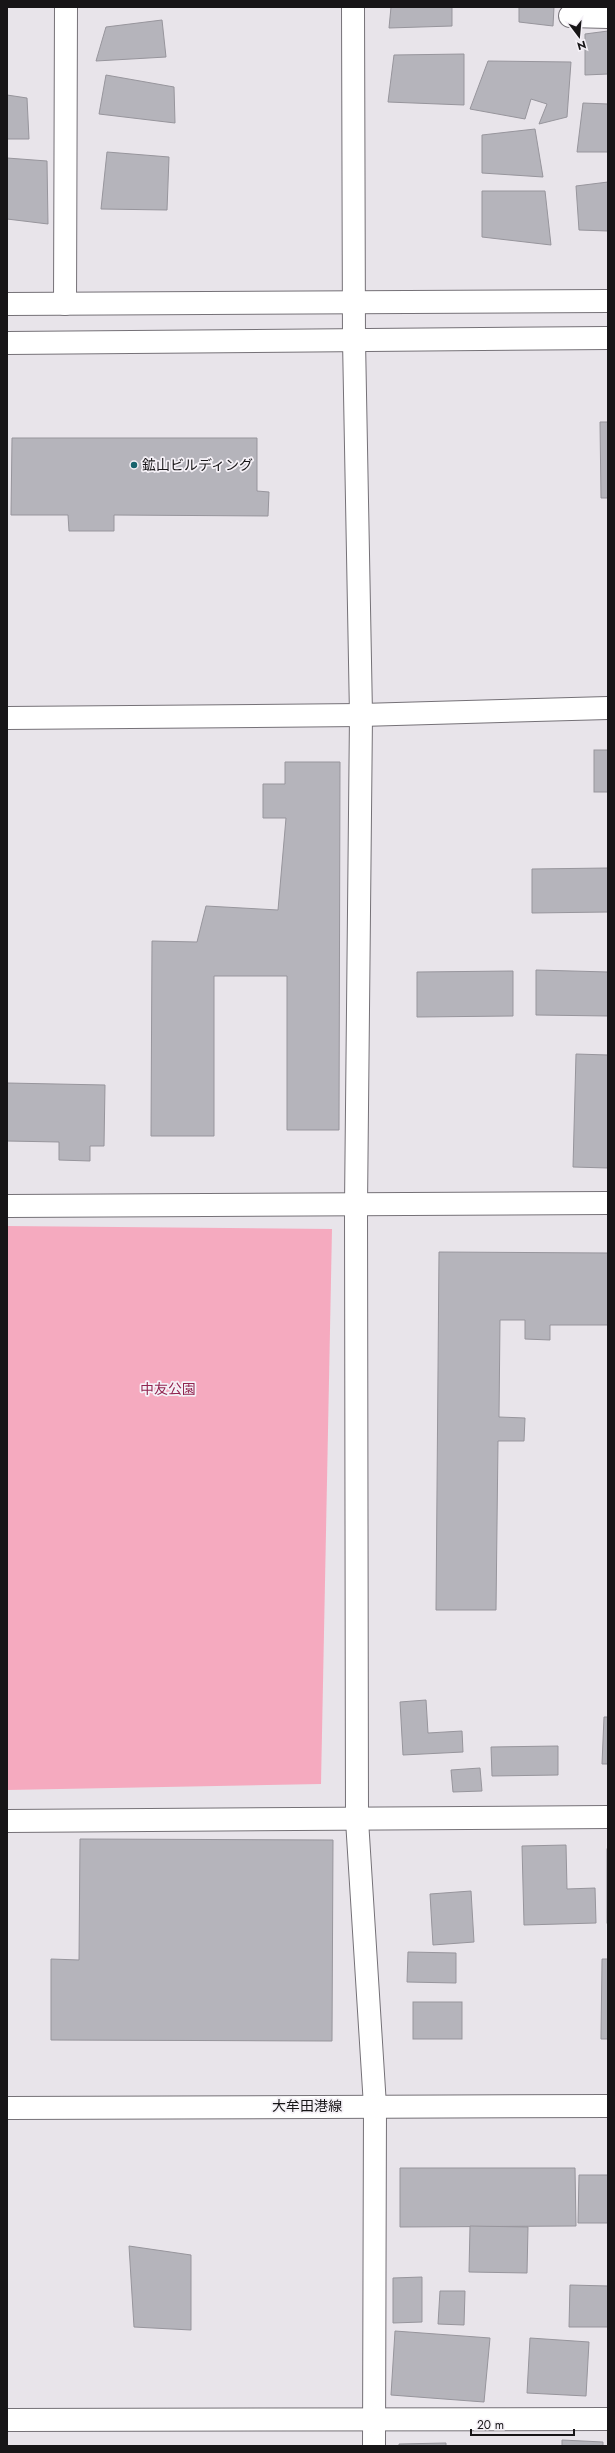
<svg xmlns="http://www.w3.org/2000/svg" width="615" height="2453" font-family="Jost,'Noto Sans JP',sans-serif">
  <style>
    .green { fill: #f5aabf }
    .building { fill: #b5b4bb; stroke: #97959c }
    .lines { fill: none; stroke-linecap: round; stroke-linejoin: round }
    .minor-casing { stroke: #757177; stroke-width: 24 }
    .tertiary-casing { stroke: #757177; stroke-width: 24 }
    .secondary-casing { stroke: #757177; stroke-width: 24 }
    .minor { stroke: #fff; stroke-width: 22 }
    .tertiary { stroke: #fff; stroke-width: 22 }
    .secondary { stroke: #fff; stroke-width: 22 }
    .poi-dot { fill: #17636d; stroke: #f5f1f7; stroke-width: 1.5 }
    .labels { text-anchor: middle; stroke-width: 3.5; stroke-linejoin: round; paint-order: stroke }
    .poi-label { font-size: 14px; fill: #171517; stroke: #f5f1f7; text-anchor: start }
    .park-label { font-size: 14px; fill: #912550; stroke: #f5f1f7 }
    .street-label { font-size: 14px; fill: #171517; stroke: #f5f1f7 }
  </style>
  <rect width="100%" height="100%" fill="#e8e4ea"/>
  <!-- green -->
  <path class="green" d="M7,1226L332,1229L321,1784L7,1790Z"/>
  <!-- building -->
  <g class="building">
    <path d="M391,7H452V26L389,28Z"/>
    <path d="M519,7H554L553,26L519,22Z"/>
    <path d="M162,20L166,57L96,61L106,27Z"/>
    <path d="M608,31V74L585,75V34Z"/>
    <path d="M464,54V105L388,102L394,55Z"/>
    <path d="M488,61L571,62L567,117L539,124L547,104L531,99L525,119L470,109Z"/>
    <path d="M106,75L174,87L175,123L99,114Z"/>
    <path d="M7,95L27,98L29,139H7Z"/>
    <path d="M583,103L608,104V152H577Z"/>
    <path d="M535,129L543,177L482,173V135Z"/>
    <path d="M107,152L169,157L167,210L101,209Z"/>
    <path d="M7,158L47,161L48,224L7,219Z"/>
    <path d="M608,182V231L579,230L576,186Z"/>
    <path d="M482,191H545L551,245L482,237Z"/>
    <path d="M600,422H608V498H601Z"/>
    <path d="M12,438H257V491L269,492L268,516L114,515V531H69L68,515H11Z"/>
    <rect x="594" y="750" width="14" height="42"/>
    <path d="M285,762H340L339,1130H287V976H214V1136H151L152,941L197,942L206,906L278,910L286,818H263V784H285Z"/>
    <path d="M608,868V912L532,913V869Z"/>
    <path d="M536,970L608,972V1016L536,1015Z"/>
    <path d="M513,971V1016L417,1017V972Z"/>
    <path d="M576,1054L608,1055V1168L573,1167Z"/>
    <path d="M7,1083L105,1085L104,1146H90V1161L59,1160V1142L7,1141Z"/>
    <path d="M439,1252L608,1253V1325H550V1340L525,1339V1320H500L499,1417L525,1418L524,1441H498L496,1610H436Z"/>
    <path d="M426,1700L428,1733L462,1731L463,1752L403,1755L400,1702Z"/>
    <path d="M604,1717H608V1764H602Z"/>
    <path d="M558,1746V1775L492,1776L491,1747Z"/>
    <path d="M480,1768L482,1791L453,1792L451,1770Z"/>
    <path d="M80,1839L333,1840L332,2041L51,2040V1959L79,1960Z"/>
    <path d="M566,1845L567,1889L595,1888L596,1923L524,1925L522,1846Z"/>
    <rect x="607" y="1849" width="1" height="74"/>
    <path d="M471,1891L474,1942L433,1945L430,1894Z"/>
    <path d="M408,1952L456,1953V1983L407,1982Z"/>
    <path d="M602,1959H608V2039H601Z"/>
    <rect x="413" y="2002" width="49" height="37"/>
    <path d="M400,2168H575L576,2226L400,2227Z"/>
    <path d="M579,2175H608V2223H578Z"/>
    <path d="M470,2226L528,2227L527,2273L469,2272Z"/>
    <path d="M129,2246L191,2255V2330L134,2327Z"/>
    <path d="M422,2277V2322L393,2323V2278Z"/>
    <path d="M570,2285L608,2286V2327H569Z"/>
    <path d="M440,2291H465L464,2325L438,2324Z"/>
    <path d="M395,2331L490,2338L484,2402L391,2395Z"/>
    <path d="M530,2338L589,2342L586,2396L527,2393Z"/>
    <path d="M562,2440L603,2442V2446H562Z"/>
    <path d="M446,2443V2446H399V2444Z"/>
  </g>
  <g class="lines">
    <!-- minor casing -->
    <g class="minor-casing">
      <g id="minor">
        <path d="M353,7L354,340L361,715L356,1206L357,1820L375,2106L374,2446"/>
        <path d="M570,16L608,17"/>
        <path d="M65,304L66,7"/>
        <path d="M7,718L361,715L608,708"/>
        <path d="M7,1206L608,1203"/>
        <path d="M7,1821L608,1817"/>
        <path d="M7,2420L608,2419"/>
      </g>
    </g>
    <!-- tertiary casing -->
    <g class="tertiary-casing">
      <g id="tertiary">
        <path d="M7,304L608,301"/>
        <path d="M7,343L608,338"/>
      </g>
    </g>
    <!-- secondary casing -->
    <g class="secondary-casing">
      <path id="secondary" d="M7,2108L608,2106"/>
    </g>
    <!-- minor -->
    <use href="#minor" class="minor"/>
    <!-- tertiary -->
    <use href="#tertiary" class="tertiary"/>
    <!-- secondary -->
    <use href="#secondary" class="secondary"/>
  </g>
  <!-- markers -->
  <circle class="poi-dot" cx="134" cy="465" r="4"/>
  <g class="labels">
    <!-- poi labels -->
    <g class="poi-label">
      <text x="142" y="470">鉱山ビルディング</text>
    </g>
    <!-- park labels -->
    <g class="park-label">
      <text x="168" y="1394">中友公園</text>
    </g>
    <!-- street labels -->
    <g class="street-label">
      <text x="307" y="2111">大牟田港線</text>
    </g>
  </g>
  <!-- border -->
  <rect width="615" height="2453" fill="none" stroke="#171517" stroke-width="16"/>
  <!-- north arrow -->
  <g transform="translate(579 36) rotate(164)" stroke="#f5f1f7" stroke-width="3" paint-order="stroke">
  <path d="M0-3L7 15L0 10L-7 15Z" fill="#171517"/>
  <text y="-6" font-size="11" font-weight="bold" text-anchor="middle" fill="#171517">N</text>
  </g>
  <!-- scale -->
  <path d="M471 2429v6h103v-6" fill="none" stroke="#171517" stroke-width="2"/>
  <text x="477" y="2429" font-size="12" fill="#171517" stroke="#f5f1f7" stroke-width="3" paint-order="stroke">20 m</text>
</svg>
